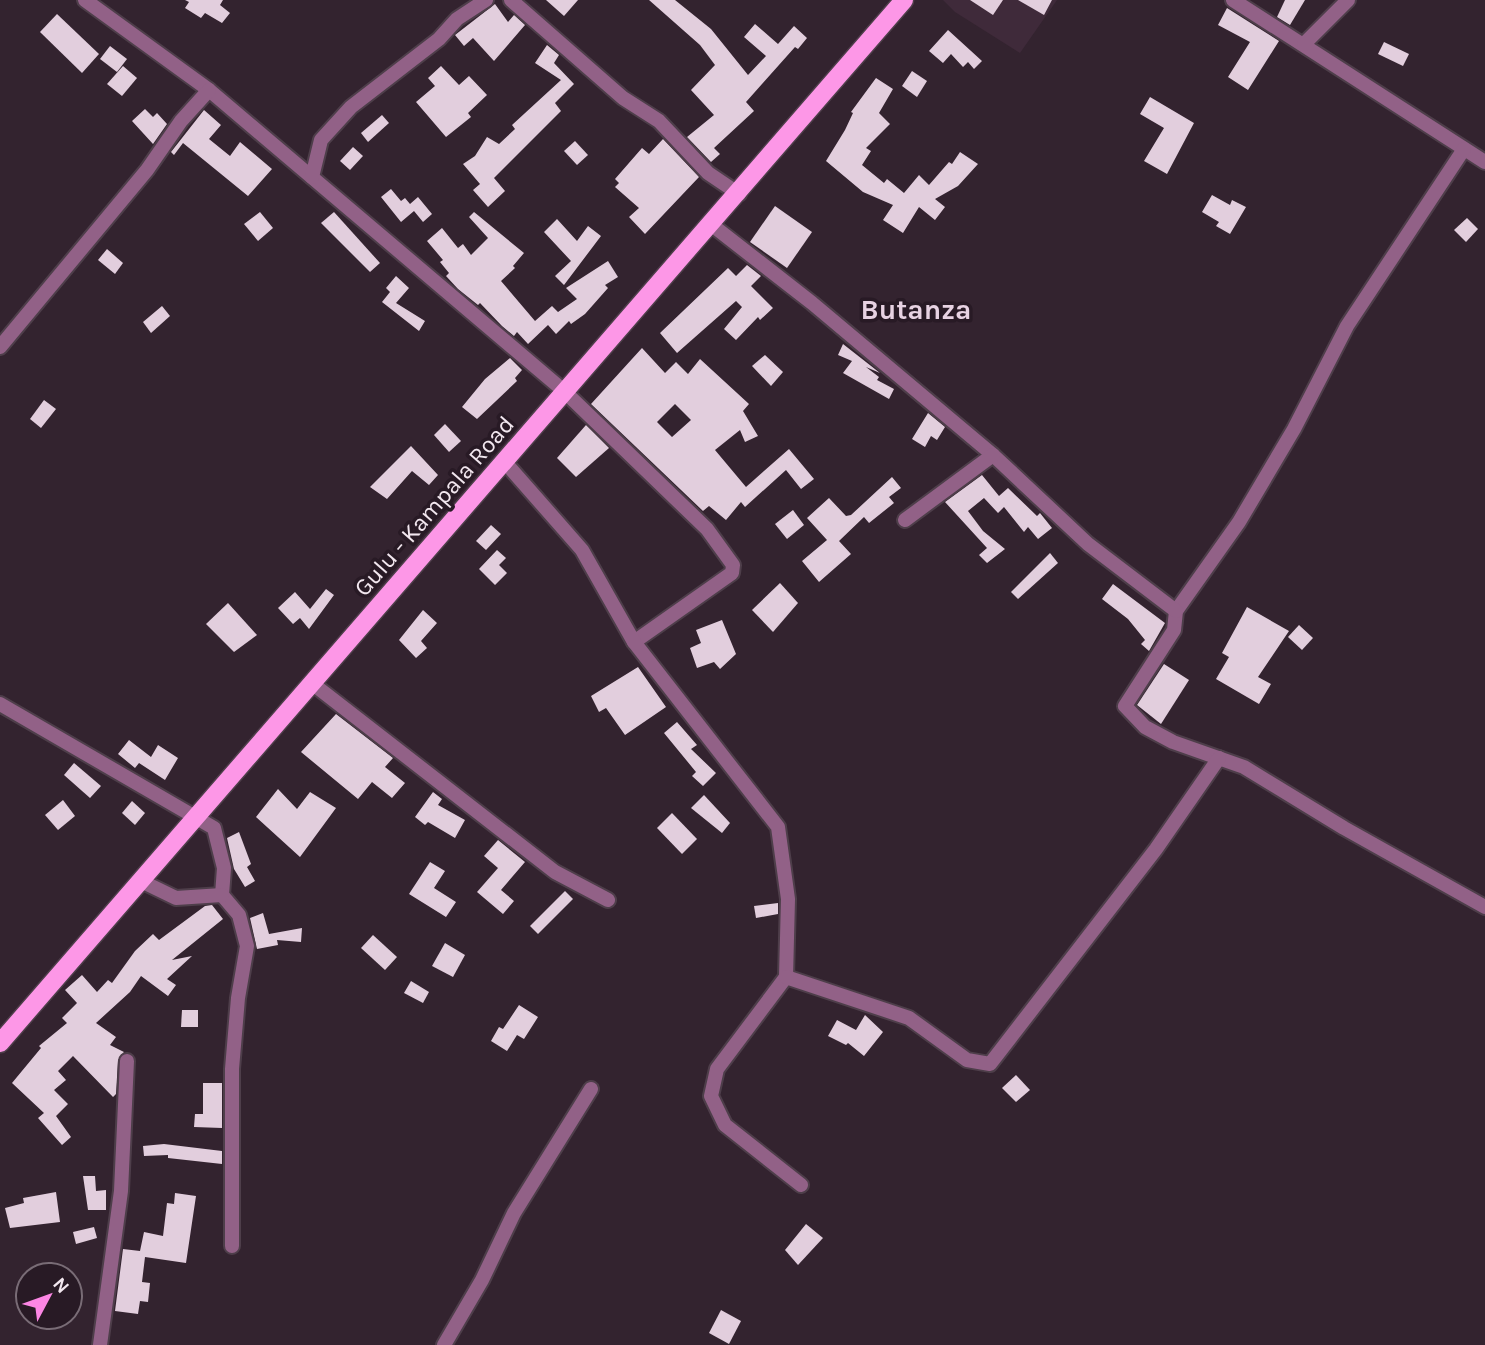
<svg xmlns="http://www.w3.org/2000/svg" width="1485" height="1345" font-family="Karla,sans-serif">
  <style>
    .built { fill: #3f2a3a }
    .building { fill: #e2cedd; fill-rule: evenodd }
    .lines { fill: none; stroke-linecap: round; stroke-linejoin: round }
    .minor-casing { stroke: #4e3e4a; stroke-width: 18 }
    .primary-casing { stroke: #4e3e4a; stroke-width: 21 }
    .minor { stroke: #926187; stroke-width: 14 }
    .primary { stroke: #fd97e7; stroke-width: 18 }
    .labels { text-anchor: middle; stroke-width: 7; stroke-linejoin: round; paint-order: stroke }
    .street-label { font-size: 24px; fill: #f2e7ef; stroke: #281a25 }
    .quarter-label { font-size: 28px; font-weight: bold; fill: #e7d2e2; stroke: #281a25 }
  </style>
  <rect width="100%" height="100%" fill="#33232f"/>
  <!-- built -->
  <path class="built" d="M943,0H1057L1020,53L955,12Z"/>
  <!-- building -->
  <g class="building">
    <path d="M185,0H223L220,5L230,13L222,23L205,13L201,18L185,8L189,2Z"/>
    <path d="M546,0H578L564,16Z"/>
    <path d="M649,0H675L711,29L748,75L766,56L744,37L755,24L778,44L794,26L807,38L798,49L795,47L746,102L754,111L714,148L720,154L711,162L687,137L714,115L691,90L715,65L700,45Z"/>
    <path d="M970,0H1003L993,15Z"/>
    <path d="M1018,0H1052L1044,15Z"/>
    <path d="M1285,0H1305L1290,25L1277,17Z"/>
    <path d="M495,4L508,22L514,15L525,25L494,61L473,38L464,46L455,35Z"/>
    <path d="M1227,8L1279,41L1248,90L1228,77L1250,42L1218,25Z"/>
    <path d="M57,14L99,54L82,73L40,32Z"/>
    <path d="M948,30L982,61L974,69L968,62L963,67L951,54L943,63L929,51Z"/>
    <path d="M1384,42L1409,54L1403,66L1378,54Z"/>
    <path d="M547,45L559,55L554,63L574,84L555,103L561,111L494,178L505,191L488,207L473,190L480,184L463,164L475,156L487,137L499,144L515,129L512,125L561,80L535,63Z"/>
    <path d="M110,46L127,59L117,72L100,59Z"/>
    <path d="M123,66L137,78L122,96L107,84Z"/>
    <path d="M441,66L459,85L469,76L487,95L468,113L471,117L446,137L416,102L435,86L428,78Z"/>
    <path d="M912,71L927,81L917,97L902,86Z"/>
    <path d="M876,78L893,89L879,113L890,124L866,148L871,151L862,165L884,183L887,179L904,193L919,175L929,185L949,162L952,164L960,152L978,164L958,186L935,199L945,207L935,220L919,207L903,233L883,220L893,205L863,192L826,161L845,130L853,113L851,112Z"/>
    <path d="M1150,97L1194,123L1167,174L1144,161L1164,128L1140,114Z"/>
    <path d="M145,109L153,117L157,113L167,124L153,144L132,121Z"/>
    <path d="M204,110L221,125L209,139L230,156L240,142L272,169L248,196L183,143L174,155L171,152Z"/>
    <path d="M382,115L389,123L368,142L361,133Z"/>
    <path d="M663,139L699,177L645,234L629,217L639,208L615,187L619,183L615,179L642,148L649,154Z"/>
    <path d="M575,141L588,155L577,165L564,151Z"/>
    <path d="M353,147L363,156L350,170L340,161Z"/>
    <path d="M391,189L401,201L405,198L410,204L418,197L432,214L423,222L414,211L401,222L381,197Z"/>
    <path d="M1212,195L1230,205L1232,200L1246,207L1230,234L1216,226L1219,222L1202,212Z"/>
    <path d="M775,206L812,232L787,268L750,242Z"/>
    <path d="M260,212L273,228L258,241L244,224Z"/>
    <path d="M334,212L380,263L370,272L321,223Z"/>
    <path d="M474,212L524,253L513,266L515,268L501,281L535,321L552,306L558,312L577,299L566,288L608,261L618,277L605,285L608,288L585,314L571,324L569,321L556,334L548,325L528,344L517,332L514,336L502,326L480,303L478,305L458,289L446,276L449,273L440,262L443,260L427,241L442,228L458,248L463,244L471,255L488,238L469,217Z"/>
    <path d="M1467,218L1478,229L1466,242L1454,230Z"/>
    <path d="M557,219L577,241L588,226L601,236L564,285L555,276L571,261L544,232Z"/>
    <path d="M107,249L123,263L115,274L98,260Z"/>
    <path d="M747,265L761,276L751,286L773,308L760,320L758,317L736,340L724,329L742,307L736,301L677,353L660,333L728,268L736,276Z"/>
    <path d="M396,276L409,288L396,303L425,321L419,331L382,302L390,292L386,288Z"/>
    <path d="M162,306L170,316L151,333L143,322Z"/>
    <path d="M843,344L880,373L866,367L879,377L877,380L894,389L889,399L843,373L852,361L838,355Z"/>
    <path d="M642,348L665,373L676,362L688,374L700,359L749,404L743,411L758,436L745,442L740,430L715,450L746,487L789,449L814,479L801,489L786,470L745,507L741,502L726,520L709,506L703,511L591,404ZM675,404L691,420L672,437L657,422Z"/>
    <path d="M765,355L783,372L771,386L752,366Z"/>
    <path d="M510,358L522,370L515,378L517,381L477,419L462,407L485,379Z"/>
    <path d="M44,400L56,409L41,428L30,419Z"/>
    <path d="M928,413L945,427L937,440L931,436L925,447L912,439Z"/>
    <path d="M445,424L461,441L449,452L434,435Z"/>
    <path d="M586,425L609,448L576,477L557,458Z"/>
    <path d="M411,446L438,475L429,485L412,471L387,499L370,487Z"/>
    <path d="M982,475L999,496L1008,488L1037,516L1040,513L1052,528L1038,539L1028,527L1024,532L1004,507L998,513L984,498L968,511L983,531L1005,549L987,563L979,555L987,548L945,502Z"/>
    <path d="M892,477L901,488L889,497L894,503L869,523L864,517L839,541L851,554L819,582L802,561L827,540L807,518L829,498L846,516L851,515Z"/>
    <path d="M793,510L804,525L787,539L775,524Z"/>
    <path d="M491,525L501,534L486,550L476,541Z"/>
    <path d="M497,550L506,558L499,565L507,573L495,585L479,569Z"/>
    <path d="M1050,553L1058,563L1018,599L1011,592Z"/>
    <path d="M780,583L798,603L773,632L752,610Z"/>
    <path d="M1113,584L1165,623L1149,651L1141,644L1145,640L1128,619L1102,599Z"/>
    <path d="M326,589L334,595L309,629L300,618L293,624L278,608L295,592L310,609Z"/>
    <path d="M228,603L257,635L234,652L206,624Z"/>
    <path d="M1247,607L1289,631L1258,677L1271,684L1259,704L1216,679L1229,657L1222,653Z"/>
    <path d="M423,610L437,623L421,641L427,648L416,658L399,640Z"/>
    <path d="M722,620L736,654L720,669L714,662L697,668L690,648L701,643L696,630Z"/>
    <path d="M1299,625L1313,638L1302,650L1288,637Z"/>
    <path d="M1164,664L1189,680L1161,724L1137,705Z"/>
    <path d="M638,667L666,707L625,735L606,708L599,712L591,696Z"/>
    <path d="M336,714L393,758L385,767L405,783L392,798L372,782L358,799L301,752Z"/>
    <path d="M677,722L697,745L691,749L716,773L703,786L692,776L696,772L664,733Z"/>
    <path d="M129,740L151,757L158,745L178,758L165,780L139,763L135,768L118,754Z"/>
    <path d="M74,763L101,786L90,798L64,775Z"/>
    <path d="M278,789L297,809L310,792L336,808L300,857L256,817Z"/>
    <path d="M433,792L442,799L438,805L465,820L455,838L428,822L425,825L415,817Z"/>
    <path d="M704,795L730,823L722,833L691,808Z"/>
    <path d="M63,800L75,816L58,830L45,815Z"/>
    <path d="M132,801L145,813L135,825L122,813Z"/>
    <path d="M672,813L697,839L682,854L657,828Z"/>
    <path d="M239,832L251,864L247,867L255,881L245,887L234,869L227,838Z"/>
    <path d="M498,840L525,862L501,890L514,901L503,914L477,892L498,868L484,856Z"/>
    <path d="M430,862L445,871L434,888L456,902L446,917L409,894Z"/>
    <path d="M565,891L573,899L538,934L530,926Z"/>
    <path d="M778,903V914L756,918L754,906Z"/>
    <path d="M212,905L223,919L172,960L192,956L167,979L176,985L168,996L141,976L130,992L96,1023L116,1037L110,1045L124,1052L118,1060L116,1094L113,1097L73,1056L58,1071L66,1080L54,1090L68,1104L56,1116L71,1137L62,1145L38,1118L44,1113L12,1083L41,1048L39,1046L67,1023L62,1018L77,1003L65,990L82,975L97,992L108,980L112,983L135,951L153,934L159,940L205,906Z"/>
    <path d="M263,913L269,934L302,928L301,942L277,940L278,945L257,949L250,918Z"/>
    <path d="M373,935L397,957L385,970L361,948Z"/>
    <path d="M445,943L465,955L453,977L432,966Z"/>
    <path d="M411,981L429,992L423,1003L404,993Z"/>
    <path d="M519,1005L538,1017L524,1039L517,1035L507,1051L491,1041L499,1027L503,1029Z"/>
    <path d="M182,1010H198V1027H181Z"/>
    <path d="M865,1015L883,1032L864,1056L848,1043L846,1045L828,1036L837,1020L856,1030Z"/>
    <path d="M1016,1075L1030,1090L1016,1102L1002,1088Z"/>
    <path d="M203,1083H222V1128L194,1127L195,1114H203Z"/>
    <path d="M164,1144L222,1151V1164L168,1158V1155L144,1156L143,1146Z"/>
    <path d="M83,1176H95L96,1191L106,1190V1210H88Z"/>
    <path d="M56,1192L60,1222L10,1228L5,1208L24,1203L23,1198Z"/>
    <path d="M175,1193L196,1196L186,1263L145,1257L142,1282L150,1283L148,1302L140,1301L138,1314L115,1311L123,1249L140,1251L144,1232L163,1236L167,1203L174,1204Z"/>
    <path d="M806,1224L823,1238L798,1265L785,1250Z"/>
    <path d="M94,1227L97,1238L76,1244L73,1232Z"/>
    <path d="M721,1310L741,1321L729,1344L709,1333Z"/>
  </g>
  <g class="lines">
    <!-- minor casing -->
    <g class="minor-casing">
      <g id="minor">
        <path d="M85,0L209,90L564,391L707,529L733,565L732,573L634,642"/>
        <path d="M511,0L623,98L659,121L708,173L739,194"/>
        <path d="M1233,0L1485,162"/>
        <path d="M1304,44L1348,0"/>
        <path d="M1464,149L1347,326L1294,429L1239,522L1176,611L1174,630L1125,706L1145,727L1173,742L1244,767L1344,828L1485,907"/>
        <path d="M312,177L321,140L351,107L439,39L457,19L486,0"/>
        <path d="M712,225L812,303L993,455L1088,544L1176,611"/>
        <path d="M0,347L147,170L181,121L209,90"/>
        <path d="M504,461L582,550L634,642L778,827L788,899L786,977L717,1069L711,1096L725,1125L801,1185"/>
        <path d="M905,520L993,455"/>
        <path d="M313,684L555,872L608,900"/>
        <path d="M0,704L214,828L224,868L222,895L239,915L247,946L238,998L232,1069V1246"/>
        <path d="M141,881L176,898L222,895"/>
        <path d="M786,977L909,1018L967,1060L990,1064L1156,849L1219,758"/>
        <path d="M100,1345L121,1191L127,1061"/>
        <path d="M444,1345L482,1280L514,1213L591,1089"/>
      </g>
    </g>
    <!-- primary casing -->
    <g class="primary-casing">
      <path id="primary" d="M0,1043L904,0"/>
    </g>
    <!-- minor -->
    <use href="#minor" class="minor"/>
    <!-- primary -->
    <use href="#primary" class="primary"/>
  </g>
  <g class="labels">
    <!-- street labels -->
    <g class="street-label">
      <text transform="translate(434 506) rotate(-49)" y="8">Gulu - Kampala Road</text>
    </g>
    <!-- quarter labels -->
    <g class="quarter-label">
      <text x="916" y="319">Butanza</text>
    </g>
  </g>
  <!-- north arrow -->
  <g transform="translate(49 1296) rotate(49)"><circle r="33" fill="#281a25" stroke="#796c76" stroke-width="2"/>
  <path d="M0-5L12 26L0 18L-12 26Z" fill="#fc86e4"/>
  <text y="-10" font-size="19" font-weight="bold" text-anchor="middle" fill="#f2e7ef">N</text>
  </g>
</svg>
